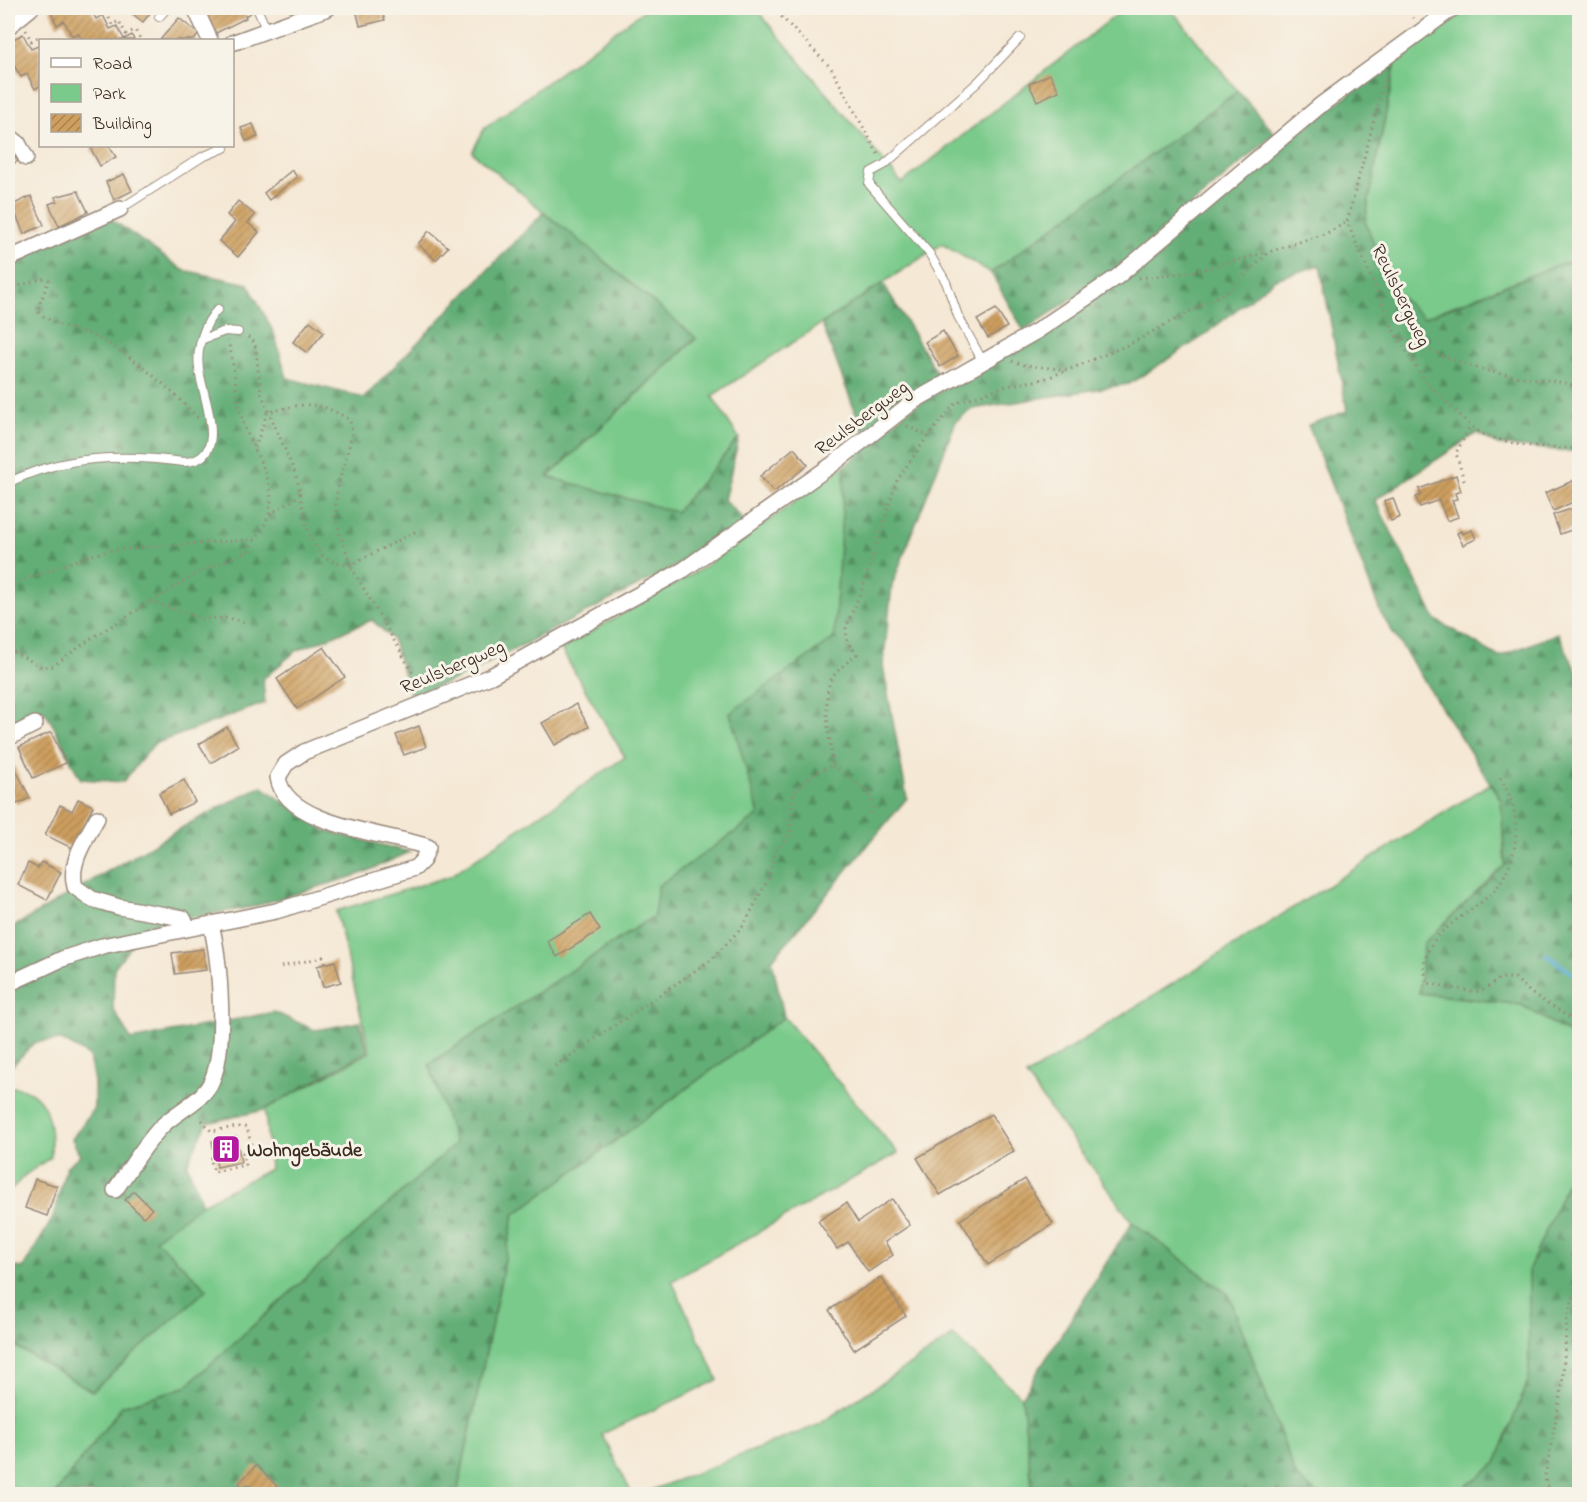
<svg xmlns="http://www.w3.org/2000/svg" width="1587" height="1502" font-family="'Indie Flower',sans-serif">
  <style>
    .green { fill: #7aca8b; stroke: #5a7a54; stroke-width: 1.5 }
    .forest { fill: url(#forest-firs); stroke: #4f6c4a; stroke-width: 1.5 }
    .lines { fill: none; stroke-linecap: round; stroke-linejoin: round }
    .stream { stroke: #4fa9cd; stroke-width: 4.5 }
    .building { fill: url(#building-hatch) }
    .service-casing { stroke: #98897a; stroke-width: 10 }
    .minor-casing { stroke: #98897a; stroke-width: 18 }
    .path { stroke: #98897a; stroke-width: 3; stroke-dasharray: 1.5 4.5; stroke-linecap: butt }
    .service { stroke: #fff; stroke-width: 8 }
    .minor { stroke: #fff; stroke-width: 15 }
    .labels { text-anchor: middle; stroke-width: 6; stroke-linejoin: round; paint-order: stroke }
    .street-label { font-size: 20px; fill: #3b2a1e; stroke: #f7f3e8 }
    .poi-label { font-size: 20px; font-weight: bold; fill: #3b2a1e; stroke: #f7f3e8; text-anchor: start }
  </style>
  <defs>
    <pattern id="forest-firs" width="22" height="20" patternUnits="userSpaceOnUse" patternTransform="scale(1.5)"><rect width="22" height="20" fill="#63ae77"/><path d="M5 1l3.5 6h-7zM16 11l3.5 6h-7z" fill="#538e61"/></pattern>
    <pattern id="building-hatch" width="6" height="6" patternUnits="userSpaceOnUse" patternTransform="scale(1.5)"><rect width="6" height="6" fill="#ce9f5e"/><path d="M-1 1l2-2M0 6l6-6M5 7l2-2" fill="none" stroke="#a8824d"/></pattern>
  </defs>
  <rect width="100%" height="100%" fill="#f7f3e8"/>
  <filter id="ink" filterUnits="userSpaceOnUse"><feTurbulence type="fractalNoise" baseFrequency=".0167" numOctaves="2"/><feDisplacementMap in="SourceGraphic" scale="12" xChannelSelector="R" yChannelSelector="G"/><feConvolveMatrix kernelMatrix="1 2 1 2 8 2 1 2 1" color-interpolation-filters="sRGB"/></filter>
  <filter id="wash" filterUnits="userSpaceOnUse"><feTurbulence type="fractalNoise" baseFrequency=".008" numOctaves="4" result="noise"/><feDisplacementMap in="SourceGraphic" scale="24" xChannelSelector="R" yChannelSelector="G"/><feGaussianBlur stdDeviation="1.35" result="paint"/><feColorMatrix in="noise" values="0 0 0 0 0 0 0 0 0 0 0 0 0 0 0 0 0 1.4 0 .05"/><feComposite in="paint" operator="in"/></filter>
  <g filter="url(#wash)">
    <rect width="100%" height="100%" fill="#f5e8d5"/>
    <!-- green -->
    <g class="green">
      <path d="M647,8H755L902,183L1125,8H1170L1238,91L991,273L942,244L712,396L739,438L676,512L548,477L696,339L472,152L484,129Z"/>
      <path d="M1471,8H1579V262L1562,263L1423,318L1391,288L1365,221L1396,60Z"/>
      <path d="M845,466L834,638L731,714L759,815L658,886L654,916L429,1064L456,1144L185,1387L122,1406L55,1494H8V1342L92,1391L207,1289L154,1239L202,1204L270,1169L265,1109L370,1052L336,911L450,876L625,757L561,649L701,569Z"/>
      <path d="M1491,783L1501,800L1505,865L1424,943L1419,992L1522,1005L1573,1036L1580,1052L1579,1155L1529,1269V1379L1496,1463L1456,1494H1317L1296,1476L1229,1295L1132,1222L1026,1076Z"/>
      <path d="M784,1017L898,1153L672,1281L718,1380L602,1434L632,1494H457L514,1215Z"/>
      <path d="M8,1087C49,1086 52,1125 51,1157L25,1175L8,1193Z"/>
      <path d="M953,1336L1022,1397L1033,1494H642L818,1425Z"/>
    </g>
    <!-- forest -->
    <g class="forest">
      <path d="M1396,60L1365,221L1391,288L1424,318L1562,263L1579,262V452L1498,445L1477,433L1375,500L1436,620L1499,657L1558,633L1579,677V1052L1573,1036L1522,1005L1419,993L1424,943L1505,865L1501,800L1381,614L1308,425L1347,411L1320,265L1275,279L1201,338L1129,384L972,409L956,421L892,585L883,666L907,798L772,960L784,1017L514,1215L457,1494H55L122,1406L185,1387L455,1144L429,1064L654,916L658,886L759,815L730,713L834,638L845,466L907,411L1082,308L1303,129Z"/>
      <path d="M1238,91L1275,134L1118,268L1024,331L991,273Z"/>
      <path d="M543,213L572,234L696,338L548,477L676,512L739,438L724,500L746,522L680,564L457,679L411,696L392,639L372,620L296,651L263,679L265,703L154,744L123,782L81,779C67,757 59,732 44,710L28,714L8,726V260L111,219L183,270L248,284L274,333L287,378L364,398Z"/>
      <path d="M883,283L940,378L863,432L822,324Z"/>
      <path d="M261,786L326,831L410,852L361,874L252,907L147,925L114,968L113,1009L131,1040L274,1012L315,1030L360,1022L368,1051L264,1110L207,1123L187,1164L202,1204L155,1239L207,1289L92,1391L8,1342V1262L13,1267L23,1268L53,1218L66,1167L80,1155L72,1139L94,1108V1082L89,1056L62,1040L35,1042L8,1070V930L190,823Z"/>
      <path d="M1579,1155V1494H1456L1496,1463L1529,1379V1269Z"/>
      <path d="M1132,1222L1229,1295L1296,1476L1317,1494H1033L1022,1397Z"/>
    </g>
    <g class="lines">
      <!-- stream -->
      <path class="stream" d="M1546,954L1580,979"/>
    </g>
    <g id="blocks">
      <!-- building -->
      <g class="building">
        <path d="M55,8H90L96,19L103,15L110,29L117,26L124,39L132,35L134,40H82L78,33L72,36L64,21L57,25L50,10Z"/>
        <path d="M125,8H154L143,22Z"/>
        <path d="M217,8H250L252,12L245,16L246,18L214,34L203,14Z"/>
        <path d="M362,8H385L386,11L382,12L385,20L360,26L356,9Z"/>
        <path d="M179,18L199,34L194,40H160Z"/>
        <path d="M23,34L31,49L38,46L40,51V86L35,89L27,74L21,77L13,64L8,67V42Z"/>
        <path d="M1050,74L1059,91L1037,101L1029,84Z"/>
        <path d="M253,124L258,137L246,141L241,128Z"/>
        <path d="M8,145L18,161L8,167Z"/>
        <path d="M97,146H109L116,157L100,166L91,149Z"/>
        <path d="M292,170L297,177L269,200L264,193Z"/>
        <path d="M124,174L132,191L114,200L106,182Z"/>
        <path d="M78,191L88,212L59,226L49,204L57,201L55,197Z"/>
        <path d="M31,196L44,225L24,234L12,205Z"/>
        <path d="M238,201L255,215L248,223L259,232L238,257L219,241L235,222L227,215Z"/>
        <path d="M429,231L448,247L436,260L418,244Z"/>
        <path d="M996,309L1007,327L988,338L977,320Z"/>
        <path d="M310,321L324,332L307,353L293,342Z"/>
        <path d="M943,331L958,356L940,367L925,342Z"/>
        <path d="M794,448L808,465L774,492L760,476Z"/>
        <path d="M1456,475L1461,491L1455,493L1457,499L1452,500L1458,517L1447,521L1439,500L1420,507L1416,497L1421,495L1419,489Z"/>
        <path d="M1575,480L1577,484L1580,482V499L1553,511L1545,493Z"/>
        <path d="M1393,498L1400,517L1391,521L1384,501Z"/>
        <path d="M1574,508L1580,527L1560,534L1553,515Z"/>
        <path d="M1472,530L1476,539L1463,545L1457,533L1461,531L1462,534Z"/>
        <path d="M324,647L345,677L297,709L277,679Z"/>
        <path d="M576,704L589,727L555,745L542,723Z"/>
        <path d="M419,726L426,747L404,755L396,735Z"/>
        <path d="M227,727L238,746L211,763L199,744Z"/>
        <path d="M51,732L66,763L33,778L19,747Z"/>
        <path d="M11,760L30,798L17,804L8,786V762Z"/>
        <path d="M184,780L195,802L169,814L159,793Z"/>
        <path d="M78,799L93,806L72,848L45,835L60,805L72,811Z"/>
        <path d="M41,862L61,872L47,900L18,885L28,863L38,868Z"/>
        <path d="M590,914L600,930L557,957L547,941Z"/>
        <path d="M203,949L206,970L175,974L172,953Z"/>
        <path d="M335,961L341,982L323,987L317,966Z"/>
        <path d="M991,1114L1014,1151L940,1195L917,1158Z"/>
        <path d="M236,1137L241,1162L217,1167L212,1141Z"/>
        <path d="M35,1179L57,1186L47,1216L25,1208Z"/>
        <path d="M1025,1179L1053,1224L988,1265L960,1220Z"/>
        <path d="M134,1191L152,1209L143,1217L125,1200Z"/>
        <path d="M892,1199L910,1225L885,1242L893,1255L868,1272L848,1242L837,1249L818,1221L846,1203L858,1222Z"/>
        <path d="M881,1277L906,1316L854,1350L829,1310Z"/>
        <path d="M256,1465L277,1486L268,1494H259L248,1484L244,1488L239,1483Z"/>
      </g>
    </g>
  </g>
  <g filter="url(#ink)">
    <use href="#blocks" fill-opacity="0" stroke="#98897a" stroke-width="1.5"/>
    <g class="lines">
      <!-- service casing -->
      <g class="service-casing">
        <g id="service">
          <path d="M257,8L266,29"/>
          <path d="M159,17L167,8"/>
          <path d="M120,209L202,157L224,148"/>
          <path d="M203,339L225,331L238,332"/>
          <path d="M982,360L958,316L946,282L929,253L869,184L871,172L884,165L977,83L1020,38"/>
          <path d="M8,483C63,455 124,454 184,462C232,460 202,397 199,369C196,348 204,323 218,309"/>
        </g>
      </g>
      <!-- minor casing -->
      <g class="minor-casing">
        <g id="minor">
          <path d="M195,8L210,40"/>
          <path d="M8,27L31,8"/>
          <path d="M232,43L328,8"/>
          <path d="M8,135L18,143L26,158"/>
          <path d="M8,259L120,209"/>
          <path d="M8,738L35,724"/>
          <path d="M97,818C86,839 68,863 75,887L92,899L119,907L183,918L188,927"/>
          <path d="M8,984L62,959L102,946L276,911L415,868L423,860L428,847C392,834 284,826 278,777L286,764L304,752L491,676L683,570L833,464L914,401L1037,331L1117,277L1322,104L1453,8"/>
          <path d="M115,1190C130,1169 144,1145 161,1127C176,1111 204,1101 212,1080C227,1046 220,961 211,924"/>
        </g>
      </g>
      <!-- path -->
      <g class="path">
        <path d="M95,8L98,14L106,10L112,25L119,21L126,34L135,30L141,40"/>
        <path d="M773,8L831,68L879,156"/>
        <path d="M1406,8L1414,18"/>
        <path d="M26,30L31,41L38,37L40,41"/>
        <path d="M1386,75L1347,222L1396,335L1426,382L1471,426L1484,435L1520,445L1580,449"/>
        <path d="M1139,278L1196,271L1268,252"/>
        <path d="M8,289L45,278L49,280L37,311C54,327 84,330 105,342C140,361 171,390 199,419"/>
        <path d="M1398,336C1431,351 1466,367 1502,374C1528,379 1555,379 1580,387"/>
        <path d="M248,337L255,343L261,393L297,478L307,528L315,546L323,556L335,563L350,565L417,531"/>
        <path d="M1012,361L1024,365L1068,370L1130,344L1231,289L1269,252L1327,233L1347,222"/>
        <path d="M907,426L928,436"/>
        <path d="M255,448L267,413C305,403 315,399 350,420L352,432C348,458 333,489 336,515C337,533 347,548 350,565L413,673L420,691"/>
        <path d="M1464,480L1456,453L1470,427"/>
        <path d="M270,514L295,499L300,492"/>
        <path d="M8,586L85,557L112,550L255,539C292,493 255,463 242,419C235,394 235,366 228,341"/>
        <path d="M150,601L203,619L229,618L245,623"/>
        <path d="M8,649L42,667L53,666L92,638L199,572L248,551L255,539"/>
        <path d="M833,765L868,792L873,803L870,818"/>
        <path d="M1500,778C1513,799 1519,819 1515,843C1513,859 1507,873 1498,886C1476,914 1430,925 1424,965C1423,970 1427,978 1428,983L1474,992L1484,990L1500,978H1515L1531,993L1580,1024"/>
        <path d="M281,967L323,957L326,964"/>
        <path d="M555,1066L711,960L744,925L768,879L775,852L790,834L793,793L813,774L833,765C831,745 820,693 833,677C839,668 849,661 857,654L847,642L846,627L862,589L897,480L925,440L956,403L1002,387L1044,379L1068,370"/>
        <path d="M202,1120L211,1131L243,1126L247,1128L253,1151L243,1153L245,1165L214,1172L210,1158L216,1157"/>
        <path d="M1557,1494L1546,1485L1545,1476L1562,1387L1567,1320L1580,1271"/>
      </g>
      <!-- service -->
      <use href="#service" class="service"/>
      <!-- minor -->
      <use href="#minor" class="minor"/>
    </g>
  </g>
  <!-- icons -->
  <defs>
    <g id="building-square" transform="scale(1.5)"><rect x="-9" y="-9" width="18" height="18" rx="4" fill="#b5179e" stroke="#f7f3e8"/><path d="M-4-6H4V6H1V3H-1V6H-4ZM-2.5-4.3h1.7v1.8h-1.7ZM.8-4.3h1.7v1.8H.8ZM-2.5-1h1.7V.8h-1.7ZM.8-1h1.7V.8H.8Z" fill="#fff"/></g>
  </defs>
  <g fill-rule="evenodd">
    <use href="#building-square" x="226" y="1149"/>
  </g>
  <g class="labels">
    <!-- street labels -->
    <g class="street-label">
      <text transform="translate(1402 295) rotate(64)" y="7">Reulsbergweg</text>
      <text transform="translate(861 417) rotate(-37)" y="7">Reulsbergweg</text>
      <text transform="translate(452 666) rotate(-23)" y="7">Reulsbergweg</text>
    </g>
    <!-- poi labels -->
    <g class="poi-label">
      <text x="247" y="1156">Wohngebäude</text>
    </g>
  </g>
  <!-- margin -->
  <rect width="1587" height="1502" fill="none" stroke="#f7f3e8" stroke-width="30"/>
  <!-- legend -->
  <rect x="39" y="39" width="195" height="108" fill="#f7f3e8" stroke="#aca397" stroke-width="1.5"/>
  <rect x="51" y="58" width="30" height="9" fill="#ffffff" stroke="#aca397" stroke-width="1.5"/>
  <text x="93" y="69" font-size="18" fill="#3b2a1e">Road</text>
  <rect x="51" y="84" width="30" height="18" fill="#7aca8b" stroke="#aca397" stroke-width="1.5"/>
  <text x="93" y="99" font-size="18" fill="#3b2a1e">Park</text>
  <rect x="51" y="114" width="30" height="18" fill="url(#building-hatch)" stroke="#aca397" stroke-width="1.5"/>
  <text x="93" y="129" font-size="18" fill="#3b2a1e">Building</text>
</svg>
